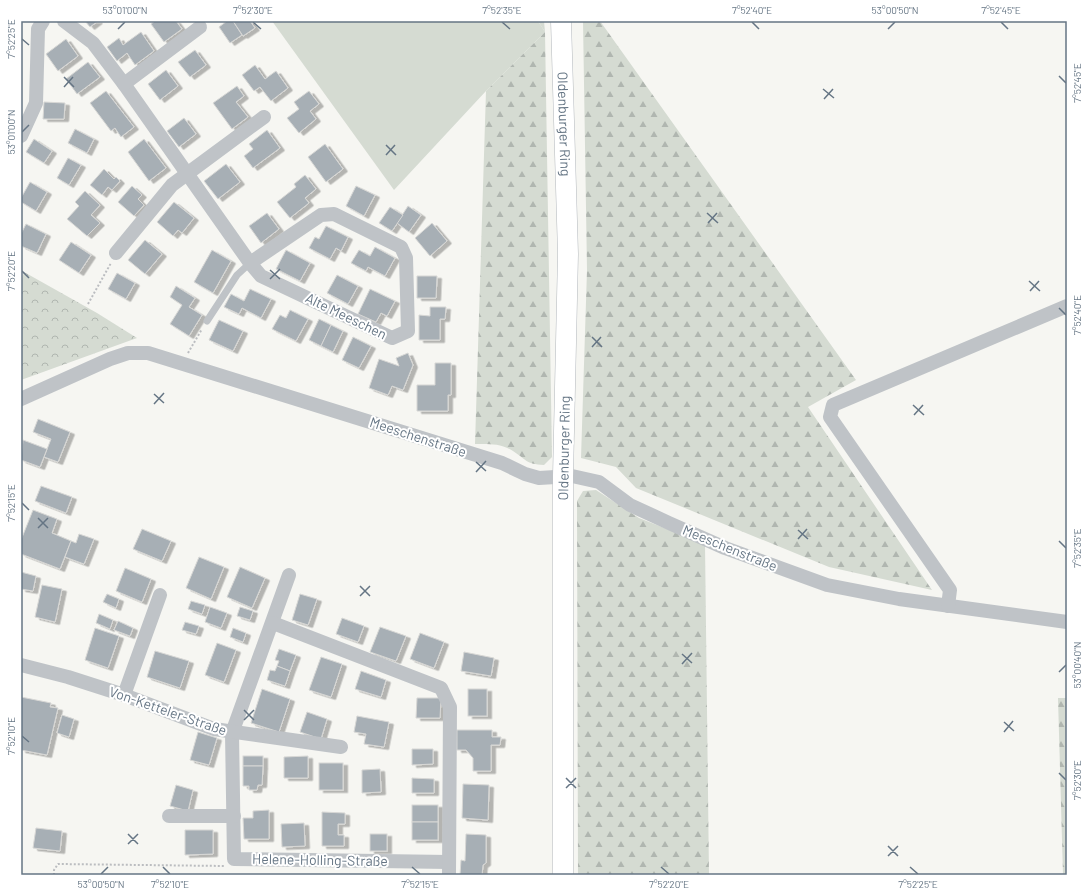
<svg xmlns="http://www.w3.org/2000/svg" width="1088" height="896" font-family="Barlow,sans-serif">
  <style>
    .grass { fill: #d5dbd2 }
    .forest { fill: url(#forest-firs) }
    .park { fill: url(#park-crowns) }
    .building { fill: #a7afb5; stroke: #d7d7d5; filter: url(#shadow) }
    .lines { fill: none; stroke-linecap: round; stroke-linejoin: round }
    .secondary-casing { stroke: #b3b8bd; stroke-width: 21 }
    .path { stroke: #bbbdc0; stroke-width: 2; stroke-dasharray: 2 2; stroke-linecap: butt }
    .lane { stroke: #bfc3c7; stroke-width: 7 }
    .street { stroke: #bfc3c7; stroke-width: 14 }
    .secondary { stroke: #fff; stroke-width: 20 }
    .ticks { fill: none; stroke: #657584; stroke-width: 1.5 }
    .labels { text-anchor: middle; stroke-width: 4; stroke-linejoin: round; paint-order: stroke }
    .street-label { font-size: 14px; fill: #657584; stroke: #fff }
    .neatline { fill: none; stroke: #657584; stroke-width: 1.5 }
    .ticks-label { font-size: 10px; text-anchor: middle; fill: #657584 }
  </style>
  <defs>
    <pattern id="forest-firs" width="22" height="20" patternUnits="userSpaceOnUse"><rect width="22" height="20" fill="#d5dbd2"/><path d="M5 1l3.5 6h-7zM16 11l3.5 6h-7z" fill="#b0b6b0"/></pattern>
    <pattern id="park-crowns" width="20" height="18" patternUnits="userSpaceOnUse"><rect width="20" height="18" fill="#d5dbd2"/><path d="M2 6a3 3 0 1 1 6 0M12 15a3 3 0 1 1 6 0" fill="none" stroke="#b0b6b0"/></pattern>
    <filter id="shadow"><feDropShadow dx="4.5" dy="2.5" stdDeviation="0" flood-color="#0004"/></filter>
  </defs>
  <rect width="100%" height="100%" fill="#f6f6f2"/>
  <!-- grass -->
  <path class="grass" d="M272,21H538L545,32L486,91L394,190Z"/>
  <!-- forest -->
  <g class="forest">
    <path d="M538,21H544L545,32L552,457L544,465C525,464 527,460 513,451C501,443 488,444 475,444L486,91L545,32Z"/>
    <path d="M583,21H600L856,380L808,407L932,590L829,567L636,488L616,467L581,458L587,270Z"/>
    <path d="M596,490L639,518L705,544L709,875H578L577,501L583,491Z"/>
    <path d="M1058,698H1067V875H1063Z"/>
  </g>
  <!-- park -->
  <path class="park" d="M24,272L97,313L137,338L21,380V282Z"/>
  <!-- building -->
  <g class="building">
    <path d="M85,21H98L90,27Z"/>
    <path d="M155,21H176L182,29L164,42L151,24Z"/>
    <path d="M227,21H233L242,35L230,43L219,27Z"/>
    <path d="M233,21H250L255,28L243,36Z"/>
    <path d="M141,32L154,51L135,65L127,53L117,61L107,47L119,38L123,45Z"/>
    <path d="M66,39L78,56L58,71L46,54Z"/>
    <path d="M195,50L206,65L190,77L178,62Z"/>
    <path d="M88,62L100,77L77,94L66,79Z"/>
    <path d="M255,65L265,79L276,71L288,88L271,101L260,87L254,91L242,75Z"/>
    <path d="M166,70L178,86L160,100L148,84Z"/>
    <path d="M237,86L244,96L236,102L248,117L232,129L213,103Z"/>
    <path d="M106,91L134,127L121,137L115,128L111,131L90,103Z"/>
    <path d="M309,91L319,104L310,111L316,119L299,133L287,118L299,109L294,102Z"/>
    <path d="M44,102L65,103L64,119H43Z"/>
    <path d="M184,118L196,134L179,147L167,131Z"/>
    <path d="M75,129L94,139L87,153L68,143Z"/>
    <path d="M267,130L280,148L253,168L244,156L253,149L249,144Z"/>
    <path d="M34,139L52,151L44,163L26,152Z"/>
    <path d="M144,139L166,168L149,181L128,152Z"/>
    <path d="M325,144L343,169L326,182L308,157Z"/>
    <path d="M68,158L81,165L69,185L57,178Z"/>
    <path d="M226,164L240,182L218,199L204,181Z"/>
    <path d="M104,169L114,179L116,177L120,181L112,190L108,187L102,195L90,185Z"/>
    <path d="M305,175L316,189L305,198L309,203L290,218L277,202L296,187L294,184Z"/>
    <path d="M30,182L47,192L36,211L21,202V198Z"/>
    <path d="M132,186L142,195L138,199L144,205L134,216L118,202Z"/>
    <path d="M356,186L375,195L364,216L346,206Z"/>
    <path d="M85,191L100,205L91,215L100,223L87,236L67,219L79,206L75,202Z"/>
    <path d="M174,202L194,218L182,233L178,230L173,236L157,222Z"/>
    <path d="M408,206L421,215L409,232L397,223Z"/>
    <path d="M390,207L403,215L392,231L379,223Z"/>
    <path d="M267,213L279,229L261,243L249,226Z"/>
    <path d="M432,223L447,241L430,256L415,238Z"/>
    <path d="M26,224L46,234L37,253L21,246V234Z"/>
    <path d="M326,226L348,237L341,251L336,248L330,259L309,248L315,237L319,239Z"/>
    <path d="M145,240L162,254L145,274L128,260Z"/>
    <path d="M71,242L91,255L79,273L59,260Z"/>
    <path d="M375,247L395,258L385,276L368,267L366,271L351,263L359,250L370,256Z"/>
    <path d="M212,250L231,261L213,293L194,282Z"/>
    <path d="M286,250L310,263L300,281L276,269Z"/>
    <path d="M117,273L135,283L126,299L108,289Z"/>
    <path d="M337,275L358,286L348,304L327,293Z"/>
    <path d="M417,276H437L436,298H417Z"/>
    <path d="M176,286L195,298L189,307L202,315L189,336L170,324L182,305L170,297Z"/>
    <path d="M250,289L271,299L261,318L242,308L239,314L224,307L231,294L244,301Z"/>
    <path d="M370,289L395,301L387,316L381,313L376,322L358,314Z"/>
    <path d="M430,307H446L445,319H440V340H419V315L430,316Z"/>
    <path d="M290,310L308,319L296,341L272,329L280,315L286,318Z"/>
    <path d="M319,319L331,325L321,346L309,340Z"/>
    <path d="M219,320L243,331L233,351L209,340Z"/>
    <path d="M331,325L343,331L333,352L321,346Z"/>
    <path d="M353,337L371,346L359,368L342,360Z"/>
    <path d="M408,353L413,365L403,390L392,386L388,395L369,388L379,359L399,366L396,358Z"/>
    <path d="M435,363H451V395H448V411H417V385H435Z"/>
    <path d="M38,419L70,432L58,462L44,457L51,439L33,432Z"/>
    <path d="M23,440L47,449L40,467L21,460Z"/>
    <path d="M41,486L72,497L66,513L35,501Z"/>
    <path d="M33,510L57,519L52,533L71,541L60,569L21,554V540Z"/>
    <path d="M142,529L171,541L162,561L133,549Z"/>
    <path d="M79,534L94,539L84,564L65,557L71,541L76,543Z"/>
    <path d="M199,557L224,567L211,599L186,588Z"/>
    <path d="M240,567L265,578L252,608L227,597Z"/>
    <path d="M125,568L151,579L142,602L116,591Z"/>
    <path d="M21,572L36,576L33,591L21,589Z"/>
    <path d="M42,585L62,589L55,622L35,617Z"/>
    <path d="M107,594L119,599L116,608L103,602Z"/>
    <path d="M300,594L317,599L308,625L292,620Z"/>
    <path d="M191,601L205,605L202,614L188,609Z"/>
    <path d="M210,607L227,613L221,628L205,622Z"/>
    <path d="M240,607L253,611L250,620L237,616Z"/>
    <path d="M99,614L113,620L110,629L96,623Z"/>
    <path d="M342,618L364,626L358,642L336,634Z"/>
    <path d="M118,621L133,628L130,636L114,630Z"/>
    <path d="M185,622L199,626L196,634L182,630Z"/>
    <path d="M380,627L406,636L396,661L370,652Z"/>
    <path d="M95,628L119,636L108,668L85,660Z"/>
    <path d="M233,628L246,633L243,642L230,637Z"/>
    <path d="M420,633L444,642L434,668L410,659Z"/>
    <path d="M217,643L236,650L224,682L205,675Z"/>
    <path d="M279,649L296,655L290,671L277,666L279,661L275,660Z"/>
    <path d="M155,651L189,661L180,688L147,677Z"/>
    <path d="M464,652L494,658L491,676L461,671Z"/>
    <path d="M321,657L342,664L331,697L309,690Z"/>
    <path d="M277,666L290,671L285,686L267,680L270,670L275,671Z"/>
    <path d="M361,671L386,680L381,697L355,689Z"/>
    <path d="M262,689L290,699L279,732L251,723Z"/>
    <rect x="468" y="689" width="19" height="27"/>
    <path d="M21,697L51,703L50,707L58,708L47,755L21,750Z"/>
    <path d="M417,698H441L440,718H416Z"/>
    <path d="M307,712L327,719L321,739L300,732Z"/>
    <path d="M62,715L74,719L69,737L57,733Z"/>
    <path d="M357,716L389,722L384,747L364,744L366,734L354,732Z"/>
    <path d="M457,730H492V737H501L500,745H491V771H473V758L466,750H457Z"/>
    <path d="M198,732L217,738L209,765L190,760Z"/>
    <path d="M412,749H433V764L412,765Z"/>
    <rect x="243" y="756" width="20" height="10"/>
    <path d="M308,756V778H284V757Z"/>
    <rect x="319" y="763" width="24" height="27"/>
    <path d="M243,766H263L262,785H258L257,790H249V786H243Z"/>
    <path d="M380,769L381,792L362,793V770Z"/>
    <path d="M412,778L434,779V793H412Z"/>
    <path d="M463,784L489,785L488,820L462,818Z"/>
    <path d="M176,785L193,790L188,811L170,806Z"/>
    <rect x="412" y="805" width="26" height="17"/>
    <path d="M269,810V839H244L243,818H253V811Z"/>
    <path d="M322,812L345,813V824H338V835H344V846H322Z"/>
    <rect x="412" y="822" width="26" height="18"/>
    <path d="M304,823L305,846L282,847L281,824Z"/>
    <path d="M36,828L62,831L60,851L33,848Z"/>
    <path d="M185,830H213V854L185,855Z"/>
    <rect x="370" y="834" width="17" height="17"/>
    <path d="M466,834L486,835V863L483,865L482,875H460L461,860L465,861Z"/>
  </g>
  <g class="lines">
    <!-- secondary casing -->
    <g class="secondary-casing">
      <g id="secondary">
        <path id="s1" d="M561,21L568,254L563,476V875"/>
      </g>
    </g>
    <!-- path -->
    <g class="path">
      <path d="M88,304L111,263"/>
      <path d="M188,353L202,329"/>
      <path d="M54,875V870L58,864L225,866"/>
    </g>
    <!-- lane -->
    <path class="lane" d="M207,321L237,275L250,263"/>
    <!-- street -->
    <g class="street">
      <path d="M64,21L93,43L124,84L250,263L261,276L392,338L408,331L406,258L401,247L334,214L321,215L250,263"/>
      <path d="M124,84L200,27"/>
      <path d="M21,136L36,103L38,29L43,21"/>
      <path d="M116,253L172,185L264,117"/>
      <path d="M21,399L110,359L128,353H148L502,463L525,474L539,478L572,476L599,482L630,505L669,523L725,548L827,585L899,599L1067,622"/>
      <path d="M289,575L232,733L234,859L449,862"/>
      <path d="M948,606L950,590L830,417L833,405L1067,306"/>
      <path d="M273,623L441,688L450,707L449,875"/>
      <path d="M21,665L68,677L124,695L214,729L341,747"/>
      <path d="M124,695L160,595"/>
      <path d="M169,816H234"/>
    </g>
    <!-- secondary -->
    <use href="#secondary" class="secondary"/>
  </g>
  <!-- ticks -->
  <path class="ticks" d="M253,22L261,29M502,22L510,29M752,22L759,29M1001,22L1008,29M118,29L125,22M888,29L895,22M22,39L29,45M1059,76L1066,83M64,77L74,87M64,87L73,77M823,89L834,98M824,99L833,89M22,132L29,125M386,145L396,155M386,155L395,145M707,213L718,223M708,223L717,213M270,270L280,279M22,271L29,278M270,279L280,269M1029,281L1040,291M1030,291L1039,281M1059,308L1066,315M592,337L602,347M592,347L601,337M154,394L164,403M154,404L164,393M913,405L924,415M914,415L923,405M476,462L486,471M476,472L486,461M22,503L29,510M38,518L48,528M38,528L48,518M798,530L808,539M798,539L807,529M1059,541L1066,548M360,586L370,596M360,596L370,586M682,654L692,663M682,664L692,653M1059,672L1066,665M244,710L254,720M244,720L254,710M1004,722L1014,731M1004,732L1013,721M22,736L29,742M1059,773L1066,780M566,778L576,788M566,788L576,778M128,834L138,844M128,844L138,834M888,846L898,856M888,856L898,846M163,867L170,874M412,867L420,874M661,867L669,874M910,867L918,874M101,874L108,867"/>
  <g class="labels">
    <!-- street labels -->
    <g class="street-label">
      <text dy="5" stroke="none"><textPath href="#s1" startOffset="103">Oldenburger Ring</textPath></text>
      <text transform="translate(346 316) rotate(26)" y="5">Alte Meeschen</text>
      <text transform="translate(418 437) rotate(18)" y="5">Meeschenstraße</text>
      <text transform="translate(564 448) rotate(-89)" y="5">Oldenburger Ring</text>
      <text transform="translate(730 548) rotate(22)" y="5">Meeschenstraße</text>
      <text transform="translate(168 711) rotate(19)" y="5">Von-Ketteler-Straße</text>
      <text transform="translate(320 860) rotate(1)" y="5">Helene-Holling-Straße</text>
    </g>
  </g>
  <!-- border -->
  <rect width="1088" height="896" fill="none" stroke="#ffffff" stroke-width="44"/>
  <rect x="22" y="22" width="1044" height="852" class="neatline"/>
  <g class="ticks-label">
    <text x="125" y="14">53°01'00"N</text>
    <text x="253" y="14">7°52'30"E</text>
    <text x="502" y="14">7°52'35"E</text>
    <text x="752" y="14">7°52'40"E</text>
    <text x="895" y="14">53°00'50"N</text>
    <text x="1001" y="14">7°52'45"E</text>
    <text transform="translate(11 39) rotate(-90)" y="4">7°52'25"E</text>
    <text transform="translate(1077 83) rotate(-90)" y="4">7°52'45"E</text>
    <text transform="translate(11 132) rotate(-90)" y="4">53°01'00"N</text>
    <text transform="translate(11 271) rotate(-90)" y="4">7°52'20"E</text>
    <text transform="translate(1077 315) rotate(-90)" y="4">7°52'40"E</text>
    <text transform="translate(11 503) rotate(-90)" y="4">7°52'15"E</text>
    <text transform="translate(1077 548) rotate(-90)" y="4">7°52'35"E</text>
    <text transform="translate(1077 665) rotate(-90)" y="4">53°00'40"N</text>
    <text transform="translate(11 736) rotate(-90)" y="4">7°52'10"E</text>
    <text transform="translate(1077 780) rotate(-90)" y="4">7°52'30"E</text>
    <text x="101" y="888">53°00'50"N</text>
    <text x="170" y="888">7°52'10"E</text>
    <text x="420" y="888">7°52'15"E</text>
    <text x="669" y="888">7°52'20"E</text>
    <text x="918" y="888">7°52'25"E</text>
  </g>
</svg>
